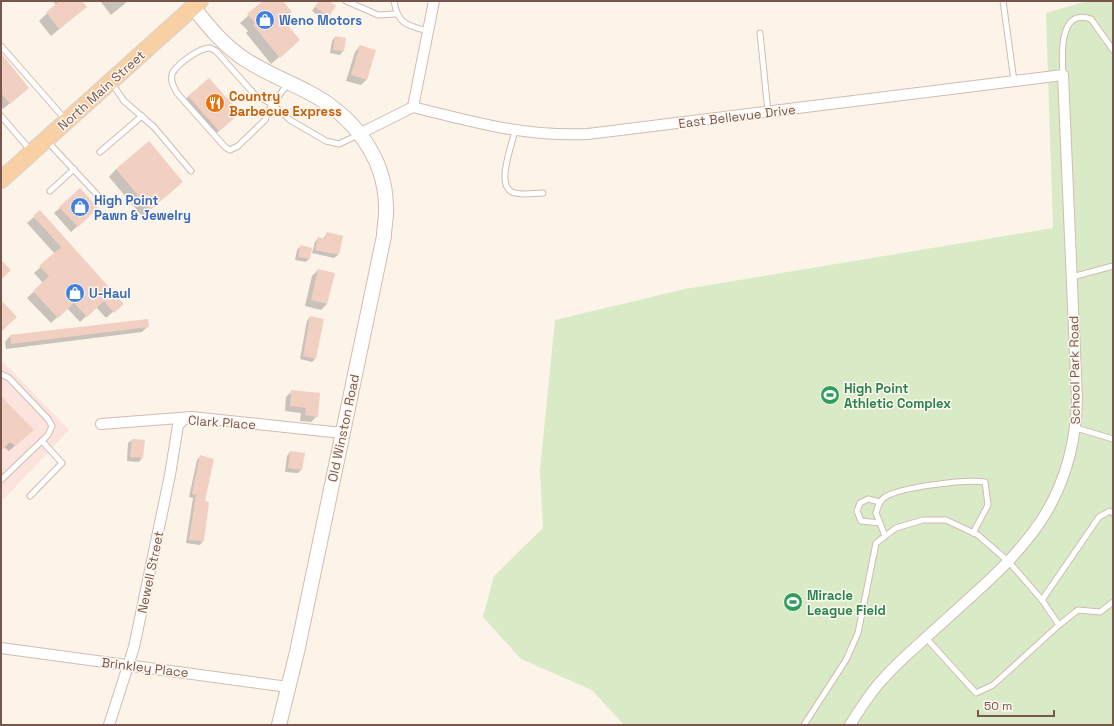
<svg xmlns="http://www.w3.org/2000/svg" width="1114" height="726" font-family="'Space Grotesk',sans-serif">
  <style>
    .commercial { fill: #fce3dd }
    .green { fill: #d9eac7 }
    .shadow { fill: #0003 }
    .building { fill: #f1cfc1 }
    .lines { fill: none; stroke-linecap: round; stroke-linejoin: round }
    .lane-casing { stroke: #d1bcb1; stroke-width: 7 }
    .street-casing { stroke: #d1bcb1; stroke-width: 12 }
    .secondary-casing { stroke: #d4bbae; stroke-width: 16 }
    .primary-casing { stroke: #d9d0cd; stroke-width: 18 }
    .lane { stroke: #fff; stroke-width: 5 }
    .street { stroke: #fff; stroke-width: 10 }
    .secondary { stroke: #fff; stroke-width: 14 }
    .primary { stroke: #f9d0a3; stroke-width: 16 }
    .labels { text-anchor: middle; stroke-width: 3; stroke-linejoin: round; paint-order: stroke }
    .shop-label { font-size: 13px; font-weight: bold; fill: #366cbe; stroke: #fff7f0; text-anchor: start }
    .street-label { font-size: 13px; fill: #77574c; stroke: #fff7f0 }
    .food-label { font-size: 13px; font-weight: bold; fill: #c56008; stroke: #fff7f0; text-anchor: start }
    .leisure-label { font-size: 13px; font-weight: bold; fill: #27864d; stroke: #fff7f0; text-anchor: start }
  </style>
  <rect width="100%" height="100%" fill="#fcf3e9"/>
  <!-- commercial -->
  <path class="commercial" d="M1,360L69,430L1,502Z"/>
  <!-- green -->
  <path class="green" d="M1088,1H1113V725H624L592,690L521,659L483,617L494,576L543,528L540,470L555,320L685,289L1053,228L1046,13Z"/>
  <!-- shadow -->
  <g class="shadow">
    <path d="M53,1H81L86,7L51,36L39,21L56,5Z"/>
    <path d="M100,1H128L111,15Z"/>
    <path d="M265,1H282V20L299,40L271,64L246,33L248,31L240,23Z"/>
    <path d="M319,1H327L328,16L324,20L312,11Z"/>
    <path d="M335,37L343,51L340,55L330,53L332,41Z"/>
    <path d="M360,46L366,80L361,85L346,81L355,52Z"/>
    <path d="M1,55L22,93L3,109L1,106Z"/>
    <path d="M189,96L233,119L213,136L183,102Z"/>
    <path d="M116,169L174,189L142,216L109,177Z"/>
    <path d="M60,208L91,214L71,232L54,213Z"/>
    <path d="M34,217L122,304L106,318L96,307L80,322L67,308L51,323L27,298L43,283L34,273L55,254L27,223Z"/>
    <path d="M327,233L342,236L338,255L334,258L312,253L315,242L318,238L323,239Z"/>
    <path d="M301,246L309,259L306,262L295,260L297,250Z"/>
    <path d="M318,270L327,304L321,310L305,306L312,276Z"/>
    <path d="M310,317L316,358L312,362L300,359L307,321Z"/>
    <path d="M148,326L142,332L6,349L5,342L10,336Z"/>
    <path d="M292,391L317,416L311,422L300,421L301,413L285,411L286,397Z"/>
    <path d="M1,397L27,435L9,451L4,447L1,450Z"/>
    <path d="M132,440L144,441L142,458L139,462L127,461L128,443Z"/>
    <path d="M290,452L301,470L298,473L285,472L287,456Z"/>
    <path d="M200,457L203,502L208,503L203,541L200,545L186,543L193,498L189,497L197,460Z"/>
  </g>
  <!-- building -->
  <g class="building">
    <path d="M60,1H82L87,7L59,29L46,12Z"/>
    <path d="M263,1H283L292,12L283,19L300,40L280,58L253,25L255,23L247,14Z"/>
    <path d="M319,1H329L336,6L329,17L315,7Z"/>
    <path d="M335,36L346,38L344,51L333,50Z"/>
    <path d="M360,45L376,50L367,80L351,75Z"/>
    <path d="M1,53L29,88L10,104L1,93Z"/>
    <path d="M209,78L240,113L219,131L188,96Z"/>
    <path d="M149,141L183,182L150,210L116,169Z"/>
    <path d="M80,188L98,208L78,227L59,207Z"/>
    <path d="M40,210L124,304L114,313L104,301L87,317L74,303L58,318L33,291L49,276L39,266L61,247L33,216Z"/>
    <path d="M327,232L343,236L339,255L315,250L318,237L325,239Z"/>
    <path d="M300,245L312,248L310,259L298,257Z"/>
    <path d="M1,260L11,270L1,280Z"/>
    <path d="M318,269L335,273L327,304L311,300Z"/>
    <path d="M1,300L17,317L1,332Z"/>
    <path d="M310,316L324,319L316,359L303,356Z"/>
    <path d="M148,319L149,327L11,344L10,335Z"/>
    <path d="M291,390L320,393L318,417L305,415L306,408L290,406Z"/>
    <path d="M1,396L34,430L15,446L10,442L1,451Z"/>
    <path d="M132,439L145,440L143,458L130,457Z"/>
    <path d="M290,451L305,453L302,470L288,468Z"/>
    <path d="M200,455L214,459L205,501L209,502L204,541L189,540L196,495L192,494Z"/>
  </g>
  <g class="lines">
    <!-- lane casing -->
    <g class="lane-casing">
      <g id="lane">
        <path d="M346,1L378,15L396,14"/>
        <path d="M394,1C398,25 407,25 428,31"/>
        <path d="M1003,1L1014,81"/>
        <path d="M760,33L768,112"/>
        <path d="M1,46L65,119"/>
        <path d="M1063,75C1062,58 1058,7 1091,19L1113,50"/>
        <path d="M111,82L124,101L154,127L191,171"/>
        <path d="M288,84L272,104L265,120L238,146L230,150L225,147L177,93C174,87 169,79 173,72C179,63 199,48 210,48L216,51L255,95L272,104L290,120L326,141L339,144L358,135"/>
        <path d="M1,116L31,151"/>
        <path d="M515,131C512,144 496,185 512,192C521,196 534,193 543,193"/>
        <path d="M48,142L102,200"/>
        <path d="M100,152L142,116"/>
        <path d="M50,191L74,169"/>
        <path d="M1072,277L1113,266"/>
        <path d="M1,374L9,378L48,419L52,426L48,435L1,480"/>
        <path d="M1076,428L1113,439"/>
        <path d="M30,496L62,463L42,441"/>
        <path d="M880,523L861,521L857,511L860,503L868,499L880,502"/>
        <path d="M885,536L876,513C878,507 879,501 885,497C902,487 965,479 985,482L988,505L973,533"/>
        <path d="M1042,600L1099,517L1110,511L1113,513"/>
        <path d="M926,638L976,693L993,685L1059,625L1078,610L1100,612L1113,602"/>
        <path d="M804,725L846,660L858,633L876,543L896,528L923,520H946L978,535L1009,562L1042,600L1059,625"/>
      </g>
    </g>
    <!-- street casing -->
    <g class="street-casing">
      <g id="street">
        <path d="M413,107C473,122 525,137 588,134L1063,75L1077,399C1074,523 1001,567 919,644C907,655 894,666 884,678C871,691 860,709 850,725"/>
        <path d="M361,133L413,107L434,1"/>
        <path d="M101,424L192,417L342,433"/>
        <path d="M1,648L288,687"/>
        <path d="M109,725L134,647L170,475L178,425L185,419"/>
      </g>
    </g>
    <!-- secondary casing -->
    <g class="secondary-casing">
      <path id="secondary" d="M193,7C208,26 225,47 246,60C266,73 287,81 308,92C351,114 385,155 386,206C387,216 384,226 384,236L297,652L279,725"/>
    </g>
    <!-- primary casing -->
    <g class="primary-casing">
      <path id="primary" d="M1,180L200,1"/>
    </g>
    <!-- lane -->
    <use href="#lane" class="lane"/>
    <!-- street -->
    <use href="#street" class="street"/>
    <!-- secondary -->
    <use href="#secondary" class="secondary"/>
    <!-- primary -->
    <use href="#primary" class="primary"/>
  </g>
  <!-- icons -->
  <defs>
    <g id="shop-disc" transform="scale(1)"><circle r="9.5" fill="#3f7fe0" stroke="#fff7f0"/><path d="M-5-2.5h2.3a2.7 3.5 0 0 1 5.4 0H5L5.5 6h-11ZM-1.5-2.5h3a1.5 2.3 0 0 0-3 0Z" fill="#fff"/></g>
    <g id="restaurant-disc" transform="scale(1)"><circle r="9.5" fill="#e8710a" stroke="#fff7f0"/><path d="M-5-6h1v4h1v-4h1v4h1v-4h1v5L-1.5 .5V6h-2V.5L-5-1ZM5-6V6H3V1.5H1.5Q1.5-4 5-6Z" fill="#fff"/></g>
    <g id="stadium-disc" transform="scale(1)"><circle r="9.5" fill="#2e9e5b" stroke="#fff7f0"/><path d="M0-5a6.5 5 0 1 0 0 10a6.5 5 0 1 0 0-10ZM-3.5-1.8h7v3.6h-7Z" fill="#fff"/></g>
  </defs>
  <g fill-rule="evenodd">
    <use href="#shop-disc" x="265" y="20"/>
    <use href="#restaurant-disc" x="215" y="103"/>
    <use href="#shop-disc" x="80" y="207"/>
    <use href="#shop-disc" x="75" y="293"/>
    <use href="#stadium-disc" x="830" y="395"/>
    <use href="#stadium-disc" x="793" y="602"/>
  </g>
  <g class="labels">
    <!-- shop labels -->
    <g class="shop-label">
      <text x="279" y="25">Weno Motors</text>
      <text x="94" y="205">High Point<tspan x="94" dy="15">Pawn &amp; Jewelry</tspan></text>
      <text x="89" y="298">U-Haul</text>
    </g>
    <!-- street labels -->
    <g class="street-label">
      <text transform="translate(101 90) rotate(-42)" y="5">North Main Street</text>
      <text transform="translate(737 116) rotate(-7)" y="5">East Bellevue Drive</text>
      <text transform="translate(1074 370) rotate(-91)" y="5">School Park Road</text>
      <text transform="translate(222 422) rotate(4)" y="5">Clark Place</text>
      <text transform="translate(343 428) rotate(-78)" y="5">Old Winston Road</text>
      <text transform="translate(150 572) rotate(-78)" y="5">Newell Street</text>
      <text transform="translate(145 667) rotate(7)" y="5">Brinkley Place</text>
    </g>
    <!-- food labels -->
    <g class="food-label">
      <text x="229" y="101">Country<tspan x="229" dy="15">Barbecue Express</tspan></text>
    </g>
    <!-- leisure labels -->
    <g class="leisure-label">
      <text x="844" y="393">High Point<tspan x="844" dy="15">Athletic Complex</tspan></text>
      <text x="807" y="600">Miracle<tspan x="807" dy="15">League Field</tspan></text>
    </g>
  </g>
  <!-- border -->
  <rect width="1114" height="726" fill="none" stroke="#77574c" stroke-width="4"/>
  <!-- scale -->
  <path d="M978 710v6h76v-6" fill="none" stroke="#77574c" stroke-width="2"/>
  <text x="984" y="710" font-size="12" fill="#77574c" stroke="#fff7f0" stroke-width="3" paint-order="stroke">50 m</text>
</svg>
